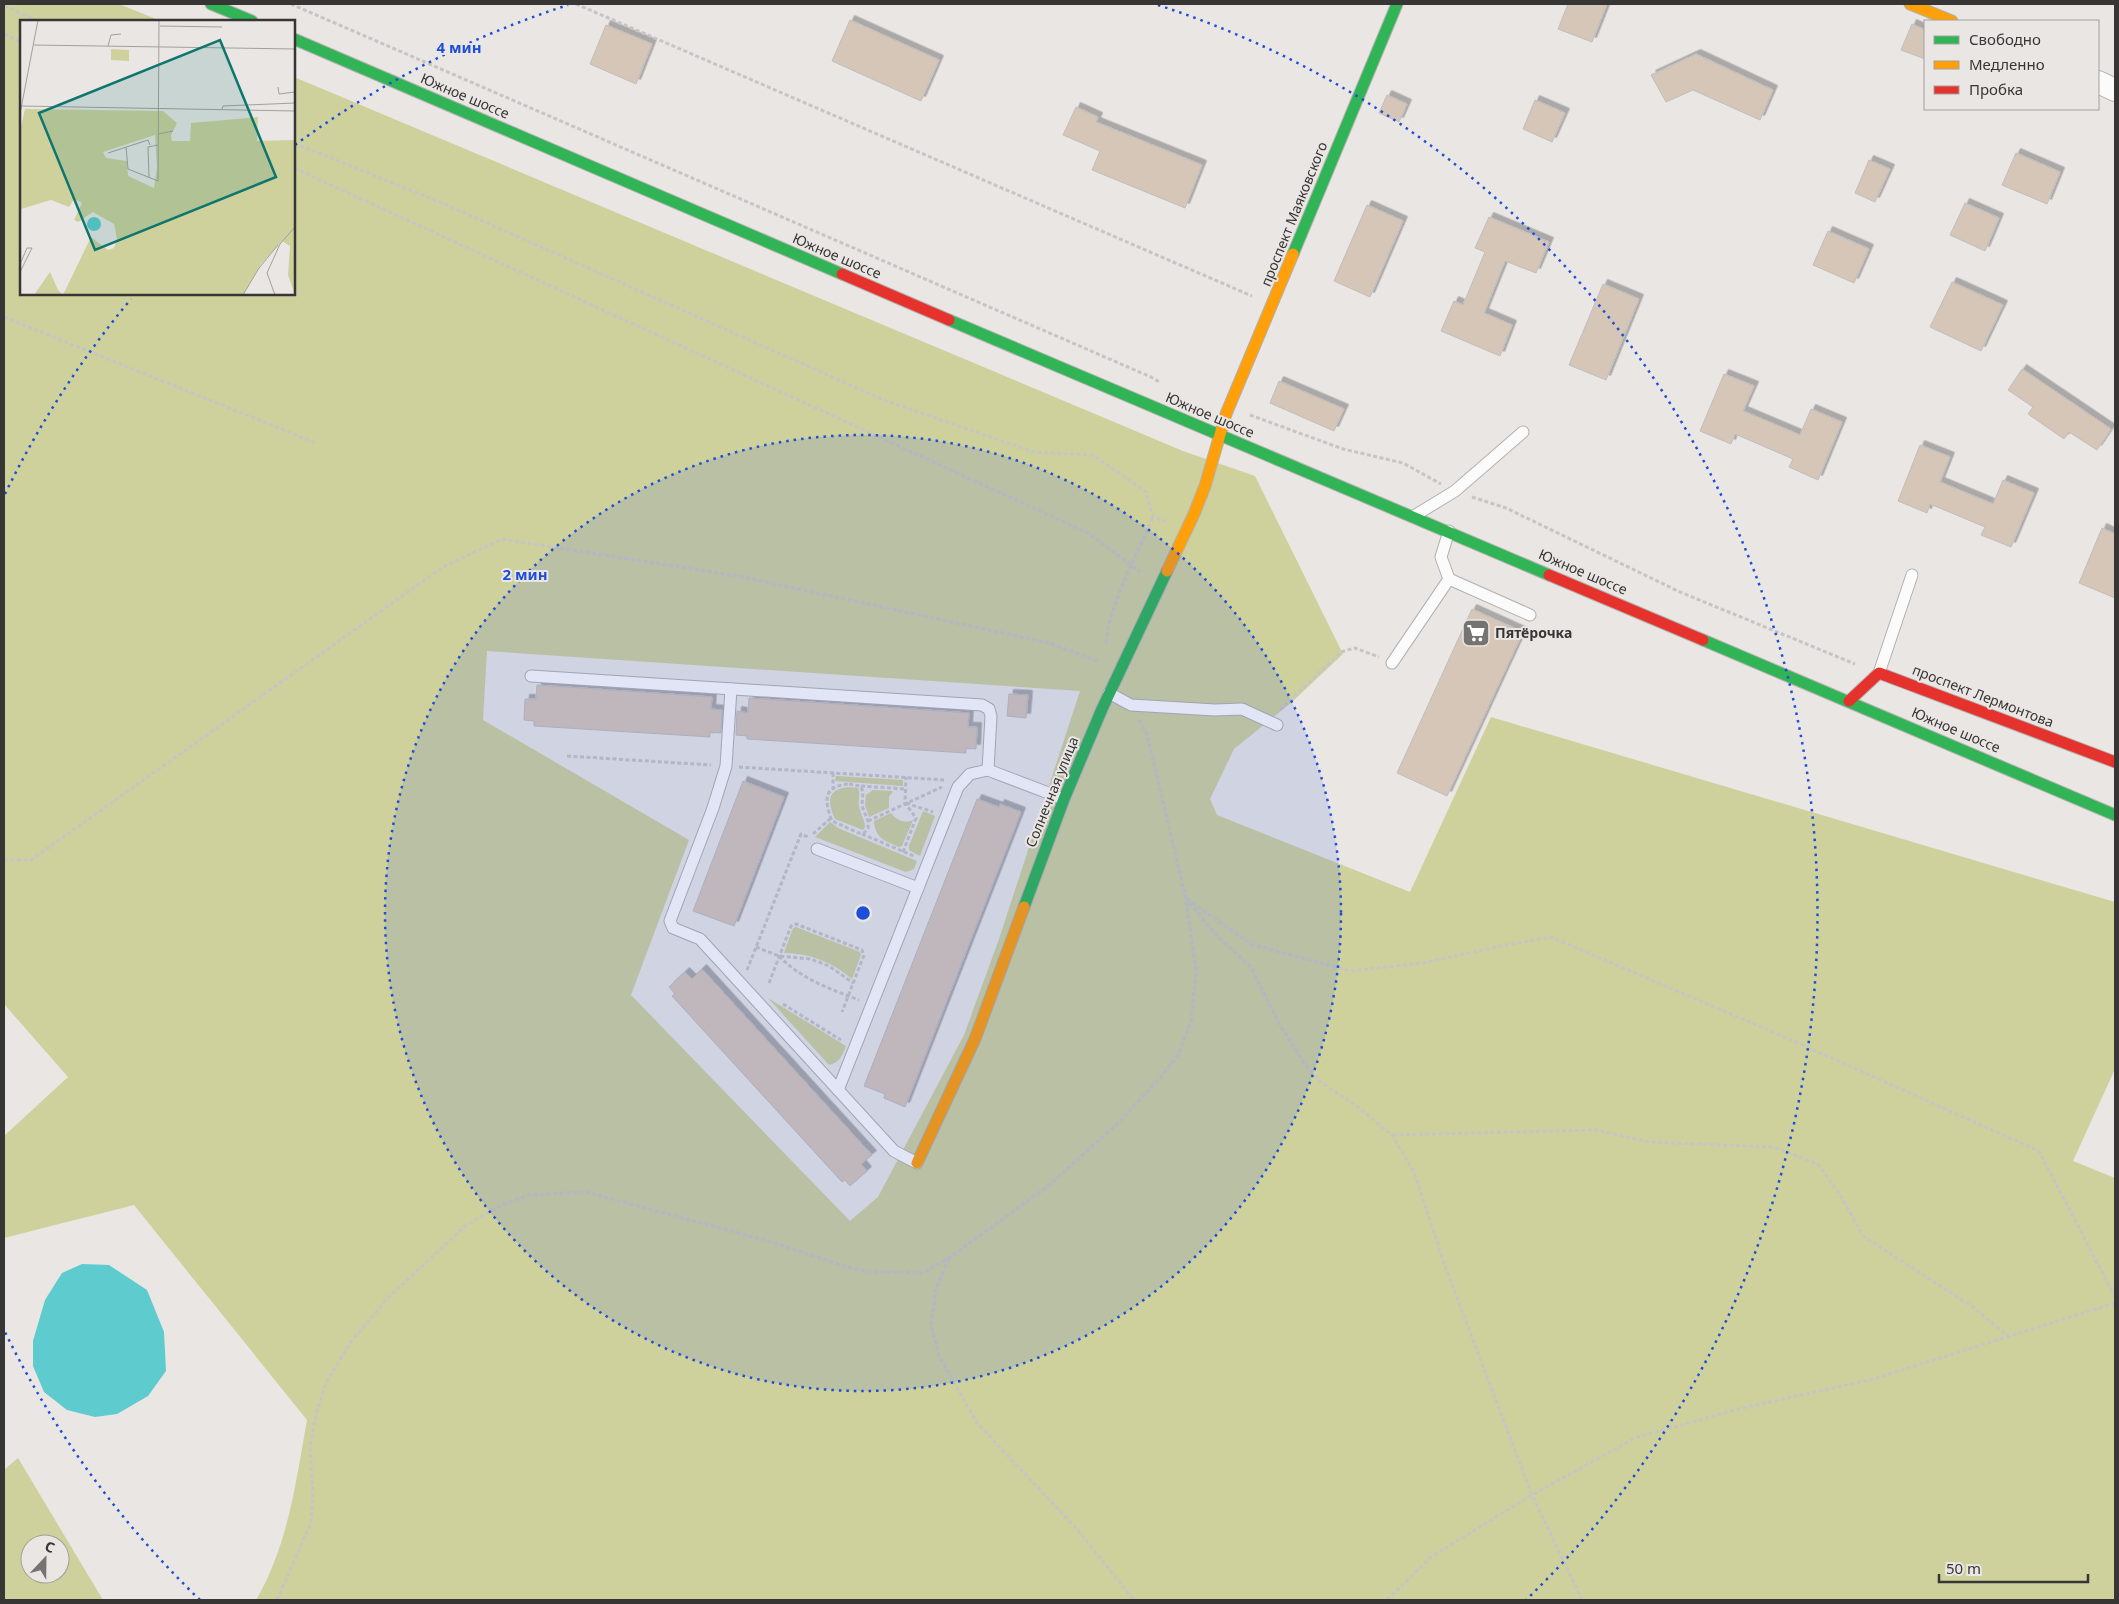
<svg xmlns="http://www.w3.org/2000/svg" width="2119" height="1604" font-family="'Noto Sans',sans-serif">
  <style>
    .green { fill: #ced19c; fill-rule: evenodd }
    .water { fill: #5ecbce }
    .building { fill: #d5c6b8; stroke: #c0bebc; filter: url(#shadow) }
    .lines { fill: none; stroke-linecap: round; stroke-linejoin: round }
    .lane-casing { stroke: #b3b1af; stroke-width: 13 }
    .street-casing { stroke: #b3b1af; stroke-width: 24 }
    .fast-casing { stroke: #b3b1af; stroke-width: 13 }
    .slow-casing { stroke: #b3b1af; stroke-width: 13 }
    .jam-casing { stroke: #b3b1af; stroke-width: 13 }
    .path { stroke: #c6c5c4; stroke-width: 3; stroke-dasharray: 4 2.5; stroke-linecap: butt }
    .lane { stroke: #fcfbfb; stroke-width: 11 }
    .street { stroke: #fcfbfb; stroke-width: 22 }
    .fast { stroke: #30b455; stroke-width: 11 }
    .slow { stroke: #ff9f0a; stroke-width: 11 }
    .jam { stroke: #e5322d; stroke-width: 11 }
    .ring { fill: none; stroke: #1d4ed8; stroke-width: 2.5; stroke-dasharray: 2.5 5 }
    .labels { text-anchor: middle; stroke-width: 4; stroke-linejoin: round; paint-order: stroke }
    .street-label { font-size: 14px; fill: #373635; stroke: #eae6e3 }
    .poi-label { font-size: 14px; font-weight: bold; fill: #373635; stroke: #eae6e3; text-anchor: start }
    .inset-road { fill: none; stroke: #a2a09e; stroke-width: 1 }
    .view { fill: #0f766e; fill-opacity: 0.15; stroke: #0f766e; stroke-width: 2.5 }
    .inset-edge { fill: none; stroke: #373635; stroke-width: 2.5 }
    .centre { fill: #1d4ed8; stroke: #eae6e3; stroke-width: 2.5 }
    .ring-label { font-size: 15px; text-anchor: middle; font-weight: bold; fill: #1d4ed8; stroke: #eae6e3; stroke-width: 4; stroke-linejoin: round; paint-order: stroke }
  </style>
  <defs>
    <filter id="shadow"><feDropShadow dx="4.5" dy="-4.5" stdDeviation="0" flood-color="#0004"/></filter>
  </defs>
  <rect width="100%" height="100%" fill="#e9e6e4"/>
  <!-- green -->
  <g class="green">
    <path d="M4,4H119L161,21H21V294H294V77L1183,451L1255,476L1343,654L1292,702L1234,749L1210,799L1217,815L1410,892L1491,717L2115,902V1069L2073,1161L2115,1178V1600H256C288,1546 296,1481 307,1420L134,1205L4,1238V1136L68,1077L4,1004ZM487,651L1080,691L999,939L964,1035L878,1197L850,1221L631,995L689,840L483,720Z"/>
    <path d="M836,776L903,780V786L835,781Z"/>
    <path d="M849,787L858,788C861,795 858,799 859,806C860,814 865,819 865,827L863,830L835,819C827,801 827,789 849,787Z"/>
    <path d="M873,790L893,791L889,797V808L869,817L865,805L866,795Z"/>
    <path d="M923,811L935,816L920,856L909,850V846Z"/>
    <path d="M891,813C896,820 905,824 913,820L902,846L899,847C885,841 875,838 874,821Z"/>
    <path d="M830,822L838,828L917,861L914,869L906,872L815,837Z"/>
    <path d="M796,927L860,952L861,955L852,979C832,962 810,953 784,953L793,928Z"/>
    <path d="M768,998L846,1046C842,1056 840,1062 829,1065Z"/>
    <path d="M18,1458L103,1600H4V1470ZM30,1544H60V1574H30Z"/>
  </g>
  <!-- water -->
  <path class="water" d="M82,1264L109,1265L147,1290L164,1332L166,1371L148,1396L117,1414L95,1417L67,1410L44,1392L33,1366V1341L45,1300L62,1273Z"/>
  <!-- building -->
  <g class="building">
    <path d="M1568,4H1607L1592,42L1558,29Z"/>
    <path d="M850,20L939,60L921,101L832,61Z"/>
    <path d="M1912,24L1925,30V59L1901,50Z"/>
    <path d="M606,25L652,44L636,84L590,64Z"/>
    <path d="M1696,54L1773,90L1760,120L1693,90L1666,102L1651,75Z"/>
    <path d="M1387,95L1407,104L1399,122L1379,113Z"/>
    <path d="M1535,100L1565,113L1552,142L1523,129Z"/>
    <path d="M1076,107L1098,117L1096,122L1202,165L1185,208L1092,170L1100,151L1063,135Z"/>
    <path d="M2016,153L2060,172L2047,204L2002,185Z"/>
    <path d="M1869,160L1890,169L1875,202L1855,193Z"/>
    <path d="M1965,203L1999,218L1985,251L1950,235Z"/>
    <path d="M1367,205L1403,221L1370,297L1334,281Z"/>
    <path d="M1489,217L1549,242L1536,273L1505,261L1484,313L1512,325L1500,356L1441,331L1454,301L1463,305L1485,252L1475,248Z"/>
    <path d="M1828,231L1869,249L1854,283L1813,265Z"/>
    <path d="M1952,282L2003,305L1981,351L1930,327Z"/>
    <path d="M1603,284L1639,299L1606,380L1569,365Z"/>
    <path d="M2022,369L2111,429L2097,450L2069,432L2064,439L2028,414L2033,407L2008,390Z"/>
    <path d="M1724,374L1754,386L1743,411L1800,435L1811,409L1842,422L1818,480L1789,467L1793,459L1735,434L1731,444L1700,431Z"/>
    <path d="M1279,381L1344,409L1334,431L1270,403Z"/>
    <path d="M1920,445L1950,457L1940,482L1993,504L2003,480L2034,493L2011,547L1981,535L1985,527L1930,504L1927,513L1898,501Z"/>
    <path d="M2102,528L2115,534V598L2079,583Z"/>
    <path d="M1472,609L1523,632L1447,796L1397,773Z"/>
    <path d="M537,685L712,697L711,709L722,710L721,733L710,732V737L534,726V721L524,720L525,699H536Z"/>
    <path d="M1009,694L1028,695L1026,718L1007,716Z"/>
    <path d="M749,698L969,713L968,727H977L976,749L966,748V753L747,739V736L736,735L737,711L748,713Z"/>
    <path d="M743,781L784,797L734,926L693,911Z"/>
    <path d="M977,799L999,807L1000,804L1021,812L905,1107L884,1098L885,1094L864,1086Z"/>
    <path d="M702,969L872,1155L861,1164L867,1171L850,1186L845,1180L842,1182L672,996L675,994L669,987L685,972L692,979Z"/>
  </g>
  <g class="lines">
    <!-- lane casing -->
    <g class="lane-casing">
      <g id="lane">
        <path d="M1414,516L1455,491L1523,432"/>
        <path d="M1449,531L1441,557L1449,579L1530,615"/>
        <path d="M1392,663L1449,579"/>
        <path d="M1879,673L1912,575"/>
        <path d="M531,676L982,705L989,709L991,716L988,770"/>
        <path d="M731,689L726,766L713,808L670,921L673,928L700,939L894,1151L917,1163"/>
        <path d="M1109,693L1131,705L1215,710L1242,709L1277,725"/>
        <path d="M817,849L918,888"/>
        <path d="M838,1090L958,787L970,774L988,770L1064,799"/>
      </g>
    </g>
    <!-- street casing -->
    <g class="street-casing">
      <path id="street" d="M2098,82L2115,90"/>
    </g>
    <!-- fast casing -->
    <g class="fast-casing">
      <g id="fast">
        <path d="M211,4L252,21"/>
        <path d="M294,39L842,274"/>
        <path d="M1293,254L1397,4"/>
        <path d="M949,320L1549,575"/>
        <path d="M1703,640L2115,815"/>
        <path d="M1024,907L1064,799L1102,709L1167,571"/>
      </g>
    </g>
    <!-- slow casing -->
    <g class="slow-casing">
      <g id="slow">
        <path d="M1910,4L1952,21"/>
        <path d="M1167,571L1194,514L1205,486L1226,414L1293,254"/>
        <path d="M917,1163L975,1039L1024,907"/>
      </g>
    </g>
    <!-- jam casing -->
    <g class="jam-casing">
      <g id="jam">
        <path d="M842,274L949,320"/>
        <path d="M1549,575L1703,640"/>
        <path d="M1849,701L1879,673L2115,762"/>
      </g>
    </g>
    <!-- path -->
    <g class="path">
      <path d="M291,4L1151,377L1161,383"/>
      <path d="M576,4L1252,296"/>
      <path d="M4,6L38,21"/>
      <path d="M4,34L21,42"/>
      <path d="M294,143L440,202L886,401L1034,452L1093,455L1146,492L1153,517L1165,521"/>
      <path d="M294,168L1090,534L1140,572"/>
      <path d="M4,317L316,443"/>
      <path d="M1250,415L1343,449L1403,463L1441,484"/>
      <path d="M1472,497L1506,508L1680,592L1855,664"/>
      <path d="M1106,643C1111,599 1136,558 1153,517"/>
      <path d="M1280,710L1341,652L1355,648L1379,657"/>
      <path d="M567,756L711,765"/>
      <path d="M739,767L945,780"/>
      <path d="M833,773V787"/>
      <path d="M849,784L860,786L863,791L862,806L868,821V828L864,833H859L832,821C824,800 823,786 849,784Z"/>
      <path d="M861,786L905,789"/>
      <path d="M906,803L933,812"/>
      <path d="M868,821L942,787"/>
      <path d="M813,834L831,818"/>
      <path d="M862,834L916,857"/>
      <path d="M903,852L916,818L905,803L906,777"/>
      <path d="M4,860H31L443,567L502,539L743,577L1049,643L1100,662"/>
      <path d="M1187,899L1251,944L1350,971L1423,963L1501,946L1551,937L1796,1042L2039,1151L2115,1297"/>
      <path d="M1190,903L1216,935L1251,967L1280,1025L1306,1066L1323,1084L1354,1104L1392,1135L1414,1172L1446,1269L1532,1495L1582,1600"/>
      <path d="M756,947L779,956L811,959L829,966L853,983"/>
      <path d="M779,956C801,979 830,989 859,1000"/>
      <path d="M747,970L801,834L808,837"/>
      <path d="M769,983L791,926L796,924L862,950L864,955L842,1012"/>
      <path d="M783,1004L841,1040"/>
      <path d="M1393,1135L1596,1130L1649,1142L1773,1147L1818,1164L1841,1196L1863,1236L1973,1307L2008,1336"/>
      <path d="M949,1259L936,1289L931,1325L939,1356L977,1423L1075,1527L1134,1600"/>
      <path d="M277,1600L311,1523L313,1494L310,1446L316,1414L326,1383L350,1343L387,1299L465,1226L500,1206L528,1195L586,1192L768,1241L851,1268L872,1272L923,1273L949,1258L1047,1187L1116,1125L1161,1077L1178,1055L1191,1022L1196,971L1186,899L1147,734L1139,720"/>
      <path d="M1387,1600L1431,1557L1532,1495L1635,1438L1742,1408L1870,1380L2115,1303"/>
    </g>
    <!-- lane -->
    <use href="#lane" class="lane"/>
    <!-- street -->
    <use href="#street" class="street"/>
    <!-- fast -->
    <use href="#fast" class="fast"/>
    <!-- slow -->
    <use href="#slow" class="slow"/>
    <!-- jam -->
    <use href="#jam" class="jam"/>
  </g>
  <!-- distance rings -->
  <circle cx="863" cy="913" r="478" fill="#1d4ed8" fill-opacity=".12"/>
  <g class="ring">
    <circle cx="863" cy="913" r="478"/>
    <path d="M200 1600A955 955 0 0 1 5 1332M5 494A955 955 0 0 1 131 299M295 145A955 955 0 0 1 568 5M1158 5A955 955 0 0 1 1526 1600"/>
  </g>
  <!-- icons -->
  <defs>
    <g id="supermarket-square" transform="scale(1.4375)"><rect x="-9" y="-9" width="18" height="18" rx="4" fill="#757472" stroke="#eae6e3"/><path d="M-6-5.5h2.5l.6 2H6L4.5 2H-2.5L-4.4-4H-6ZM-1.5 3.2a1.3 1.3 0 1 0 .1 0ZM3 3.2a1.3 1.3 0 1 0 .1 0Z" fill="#fff"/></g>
  </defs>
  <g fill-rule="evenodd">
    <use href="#supermarket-square" x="1476" y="633"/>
  </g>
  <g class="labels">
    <!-- street labels -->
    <g class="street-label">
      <text transform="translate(465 96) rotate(23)" y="5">Южное шоссе</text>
      <text transform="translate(1294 214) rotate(-68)" y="5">проспект Маяковского</text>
      <text transform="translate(837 256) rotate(23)" y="5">Южное шоссе</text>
      <text transform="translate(1210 415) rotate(23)" y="5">Южное шоссе</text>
      <text transform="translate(1583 572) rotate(23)" y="5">Южное шоссе</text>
      <text transform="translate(1983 696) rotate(21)" y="5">проспект Лермонтова</text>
      <text transform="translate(1956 730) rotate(23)" y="5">Южное шоссе</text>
      <text transform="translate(1052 792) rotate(-68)" y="5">Солнечная улица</text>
    </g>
    <!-- poi labels -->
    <g class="poi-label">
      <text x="1495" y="638">Пятёрочка</text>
    </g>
  </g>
  <!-- overview -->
  <g transform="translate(20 20)">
    <rect width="275" height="275" fill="#e9e6e4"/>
    <path d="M91,29L109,30V41L91,40ZM5,89L143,91L157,103L151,115L152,121H170L171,103L238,97L237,121L275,120V275L268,255L270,226L262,221L241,244L223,275H14L30,252L38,270L43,275L71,217L88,230L94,228L97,219L94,204L73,192L58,202L54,200L62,183L54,179L49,187L31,180L1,189L0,112ZM135,115L137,148L134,168L108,156L107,141L86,138L83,132Z" fill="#ced19c" fill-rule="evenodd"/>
    <path d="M67 204a7 7 0 1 1 14 0a7 7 0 1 1-14 0Z" fill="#5ecbce"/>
    <path class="inset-road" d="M140,6L202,7M14,25L275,29M88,26L91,15L101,14M258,67L259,74L275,72M1,86L275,91M202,89L203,86L275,83M0,94L18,0M138,114L153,111M106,127L108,149L138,161L139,0M88,133L128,120L130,125M129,157L128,127L138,125M0,252L12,228H7L1,242M223,275L239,248L258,225M255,275L247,253L260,224L275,207"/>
    <path class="view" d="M200,20L256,157L75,230L19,93Z"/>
    <rect width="275" height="275" class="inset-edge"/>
  </g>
  <circle cx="863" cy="913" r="8" class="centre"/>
  <g class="ring-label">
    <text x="459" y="53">4 мин</text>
    <text x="525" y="580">2 мин</text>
  </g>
  <!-- border -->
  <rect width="2119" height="1604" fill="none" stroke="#373635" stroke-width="10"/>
  <!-- legend -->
  <rect x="1924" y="20" width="175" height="90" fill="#eae6e3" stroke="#a2a09d"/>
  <rect x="1934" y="36" width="25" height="8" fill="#30b455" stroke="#a2a09d"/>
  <text x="1969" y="45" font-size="15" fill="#373635">Свободно</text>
  <rect x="1934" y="61" width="25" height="8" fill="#ff9f0a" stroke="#a2a09d"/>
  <text x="1969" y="70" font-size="15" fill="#373635">Медленно</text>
  <rect x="1934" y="86" width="25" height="8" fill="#e5322d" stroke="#a2a09d"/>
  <text x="1969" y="95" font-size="15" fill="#373635">Пробка</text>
  <!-- north arrow -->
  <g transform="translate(45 1559) rotate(22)"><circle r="24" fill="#eae6e3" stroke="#a2a09d"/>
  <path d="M0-4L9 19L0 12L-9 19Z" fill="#757472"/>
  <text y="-8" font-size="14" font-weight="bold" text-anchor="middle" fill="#373635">С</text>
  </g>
  <!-- scale -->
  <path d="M1939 1574v8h149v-8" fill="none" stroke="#373635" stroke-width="2.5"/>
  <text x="1946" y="1574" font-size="15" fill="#373635" stroke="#eae6e3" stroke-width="4" paint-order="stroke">50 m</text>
</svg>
